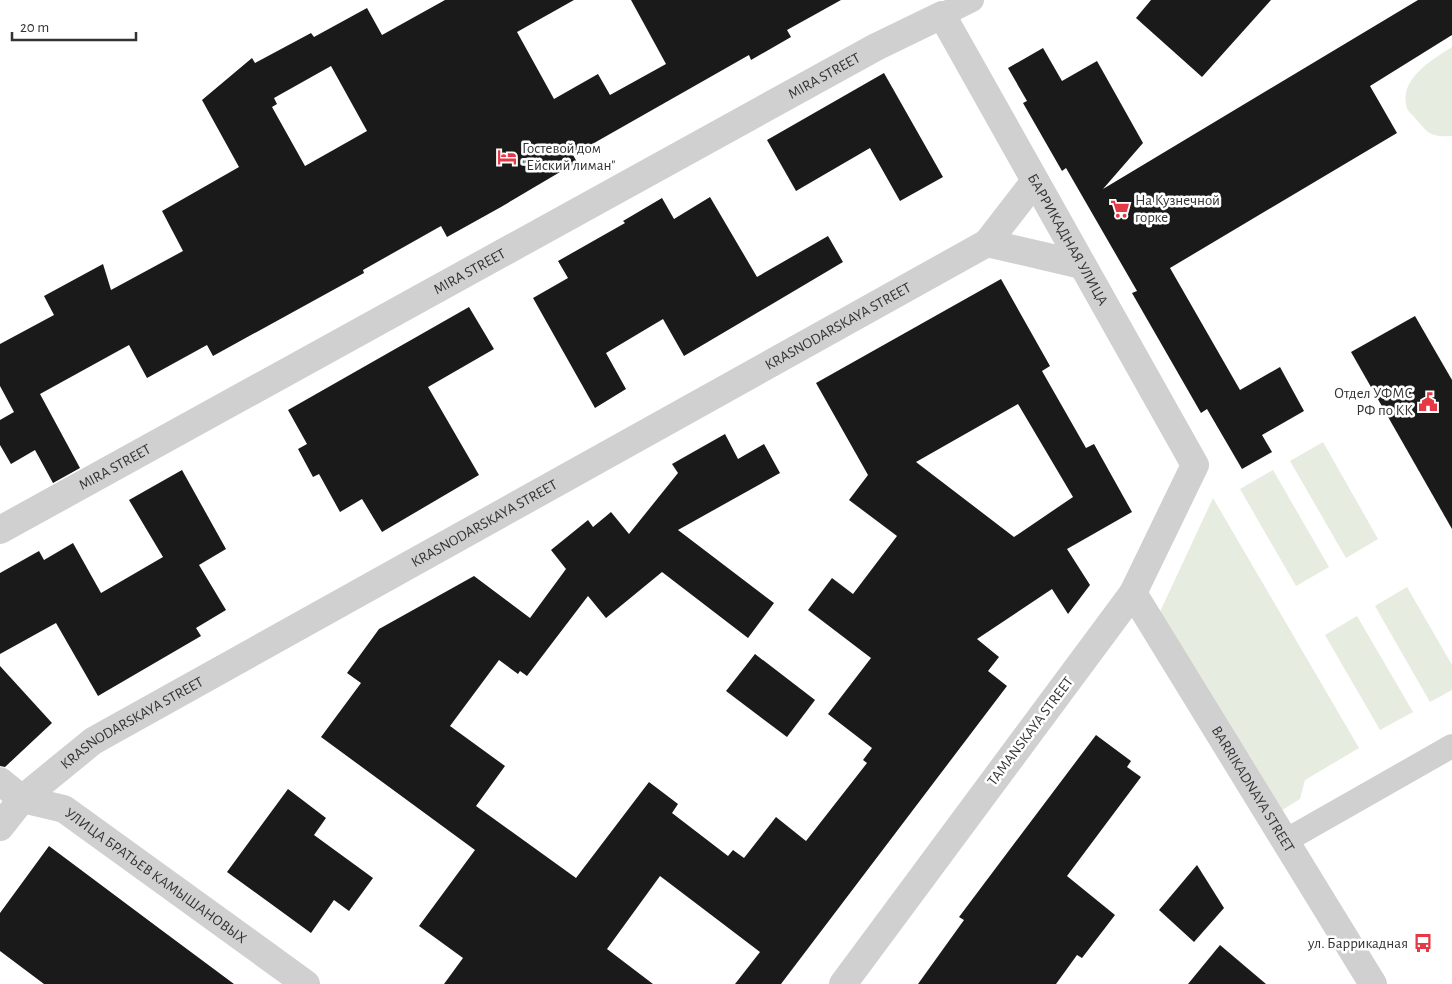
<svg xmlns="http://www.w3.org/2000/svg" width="1452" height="984" font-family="'Alegreya Sans',sans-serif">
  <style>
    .green { fill: #e6ecdf }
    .building { fill: #1a1a1a; fill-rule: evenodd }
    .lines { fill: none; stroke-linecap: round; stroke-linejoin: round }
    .lane { stroke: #d0d0d0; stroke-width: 24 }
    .street { stroke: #d0d0d0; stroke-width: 28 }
    .labels { text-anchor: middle; stroke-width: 5; stroke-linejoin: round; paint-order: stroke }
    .street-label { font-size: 15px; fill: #333; stroke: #fff }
    .poi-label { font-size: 15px; fill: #333; stroke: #fff; text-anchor: start }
  </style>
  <rect width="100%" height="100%" fill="#fff"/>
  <!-- green -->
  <g class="green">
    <path d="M1452,47V136C1430,137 1429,134 1416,119C1413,115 1408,112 1407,108C1398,79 1432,60 1452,47Z"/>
    <path d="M1323,442L1378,539L1346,558L1290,461Z"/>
    <path d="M1273,470L1329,567L1296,586L1240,489Z"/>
    <path d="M1213,498L1359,748L1305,780L1300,799L1279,812L1158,616Z"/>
    <path d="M1407,587L1452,665V690L1430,702L1375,606Z"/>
    <path d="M1357,616L1413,712L1380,730L1325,635Z"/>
  </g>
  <!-- building -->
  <g class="building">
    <path d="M445,0H574L517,32L554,99L598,74L610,95L666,64L631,0H841L787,30L791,37L751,60L749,55L573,155L577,162L501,207L447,237L441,226L363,270L364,273L213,356L207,345L147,378L129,345L40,394L80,468L53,483L35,450L11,464L0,445V420L14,412L0,386V344L54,315L44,296L103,264L111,290L183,251L162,211L239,167L202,100L252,58L255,63L311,33L314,37L367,8L382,35ZM331,66L367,131L305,166L272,107L277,104L274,98Z"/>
    <path d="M1151,0H1271L1202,77L1136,18Z"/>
    <path d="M1418,0H1452V35L1370,86L1397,133L1170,268L1240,390L1280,367L1304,411L1262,435L1272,452L1242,469L1207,409L1201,413L1132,293L1137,291L1066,168L1062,171L1023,103L1027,101L1008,68L1043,48L1062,81L1097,61L1143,143L1103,189Z"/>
    <path d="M884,73L943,177L900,201L870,148L796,191L767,140Z"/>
    <path d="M710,197L757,277L828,236L843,262L684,356L663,319L606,353L626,389L595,408L533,298L568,278L558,261L625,223L623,221L662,198L674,219Z"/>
    <path d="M1001,279L1050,366L1042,371L1086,448L1094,444L1132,512L1067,549L1090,585L1068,614L1052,589L977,639L999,657L988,671L1007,686L781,984H735L760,952L660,876L607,949L653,984H444L463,958L419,926L475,850L321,737L361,683L347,673L379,629L474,576L530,618L566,569L551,550L588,520L593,527L611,512L629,534L678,473L672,464L725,434L738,459L764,444L780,473L678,530L774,603L748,638L662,572L606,618L588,596L527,676L520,671L518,674L499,660L450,726L505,766L476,806L576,878L649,782L678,804L672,813L728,856L733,850L744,858L776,817L806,841L867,763L863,760L872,748L828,714L871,658L808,610L832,578L853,594L897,536L849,500L868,475L816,383ZM1018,404L1073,497L1014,537L916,462Z"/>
    <path d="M469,307L494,349L428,387L479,475L382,532L362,499L340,512L319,474L313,477L298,449L307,444L288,410Z"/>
    <path d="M1415,316L1452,380V529L1351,352Z"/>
    <path d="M182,470L226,549L199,565L226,610L196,628L201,636L98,696L56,623L0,654V573L39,551L44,560L73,543L101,593L163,557L129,500Z"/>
    <path d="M755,654L815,700L787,737L726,691Z"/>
    <path d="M0,666L52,723L5,767L0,766Z"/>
    <path d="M1096,735L1131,761L1127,767L1141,777L1067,876L1115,915L1082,958L1077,955L1056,984H918L964,920L959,917Z"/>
    <path d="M288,789L326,818L314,835L373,878L349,911L334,900L311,933L227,872Z"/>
    <path d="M49,846L160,929L234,984H44L0,951V913Z"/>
    <path d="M1197,865L1224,908L1194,942L1159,910Z"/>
    <path d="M1220,945L1266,984H1188Z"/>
  </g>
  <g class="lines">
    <!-- lane -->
    <g class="lane">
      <path d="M942,15L972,0"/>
      <path d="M1285,841L1452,746"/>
    </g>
    <!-- street -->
    <g class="street">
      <path d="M987,243L1035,181"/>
      <path id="s1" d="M0,530L876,47L942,15L1195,465L1133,593L843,984"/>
      <path id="s2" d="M1133,593L1373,984"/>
      <path id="s3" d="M0,781L22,799L64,809L306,984"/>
      <path id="s4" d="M0,827L22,799L93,741L987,243L1082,265"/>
    </g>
  </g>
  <!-- icons -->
  <defs>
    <g id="hotel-bare" transform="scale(1.5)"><path d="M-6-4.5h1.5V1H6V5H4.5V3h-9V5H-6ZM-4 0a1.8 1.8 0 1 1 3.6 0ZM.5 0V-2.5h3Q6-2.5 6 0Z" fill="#e63946" stroke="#fff" stroke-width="2.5" paint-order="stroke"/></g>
    <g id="supermarket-bare" transform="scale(1.5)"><path d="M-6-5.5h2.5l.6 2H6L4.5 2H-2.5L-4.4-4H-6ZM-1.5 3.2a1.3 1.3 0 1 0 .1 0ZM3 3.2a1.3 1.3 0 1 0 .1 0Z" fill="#e63946" stroke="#fff" stroke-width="2.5" paint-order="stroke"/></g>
    <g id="civic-bare" transform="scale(1.5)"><path d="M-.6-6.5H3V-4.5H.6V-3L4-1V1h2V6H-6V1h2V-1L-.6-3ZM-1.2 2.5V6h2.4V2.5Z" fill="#e63946" stroke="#fff" stroke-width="2.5" paint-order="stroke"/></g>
    <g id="bus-bare" transform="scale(1.5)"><path d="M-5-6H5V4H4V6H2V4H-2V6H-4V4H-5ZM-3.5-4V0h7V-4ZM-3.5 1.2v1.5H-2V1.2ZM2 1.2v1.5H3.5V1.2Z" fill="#e63946" stroke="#fff" stroke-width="2.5" paint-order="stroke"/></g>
  </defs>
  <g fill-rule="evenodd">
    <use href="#hotel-bare" x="507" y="157"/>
    <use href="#supermarket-bare" x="1120" y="209"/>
    <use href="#civic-bare" x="1428" y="402"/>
    <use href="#bus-bare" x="1423" y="943"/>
  </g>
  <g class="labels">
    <!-- street labels -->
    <g class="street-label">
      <text dy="5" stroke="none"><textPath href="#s1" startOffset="941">MIRA STREET</textPath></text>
      <text dy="5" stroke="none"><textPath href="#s1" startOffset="1331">БАРРИКАДНАЯ УЛИЦА</textPath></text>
      <text dy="5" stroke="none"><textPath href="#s1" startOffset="536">MIRA STREET</textPath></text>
      <text dy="5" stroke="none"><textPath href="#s4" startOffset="980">KRASNODARSKAYA STREET</textPath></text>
      <text dy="5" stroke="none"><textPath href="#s1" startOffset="131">MIRA STREET</textPath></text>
      <text dy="5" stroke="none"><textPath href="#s4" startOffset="575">KRASNODARSKAYA STREET</textPath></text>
      <text dy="5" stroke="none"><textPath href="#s4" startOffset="170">KRASNODARSKAYA STREET</textPath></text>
      <text transform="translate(1030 731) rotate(-53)" y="5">TAMANSKAYA STREET</text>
      <text dy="5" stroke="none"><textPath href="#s2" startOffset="230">BARRIKADNAYA STREET</textPath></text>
      <text dy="5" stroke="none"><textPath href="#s3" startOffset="185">УЛИЦА БРАТЬЕВ КАМЫШАНОВЫХ</textPath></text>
    </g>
    <!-- poi labels -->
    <g class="poi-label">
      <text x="522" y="153">Гостевой дом<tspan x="522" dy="17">"Ейский лиман"</tspan></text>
      <text x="1135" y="205">На Кузнечной<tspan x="1135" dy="17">горке</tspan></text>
      <text x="1413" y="398" text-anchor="end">Отдел УФМС<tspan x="1413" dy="17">РФ по КК</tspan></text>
      <text x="1408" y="948" text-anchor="end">ул. Баррикадная</text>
    </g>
  </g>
  <!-- scale -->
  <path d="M12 32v8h124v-8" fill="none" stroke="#333333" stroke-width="2.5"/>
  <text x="20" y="32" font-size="15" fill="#333333" stroke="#ffffff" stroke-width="4" paint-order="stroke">20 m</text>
</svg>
